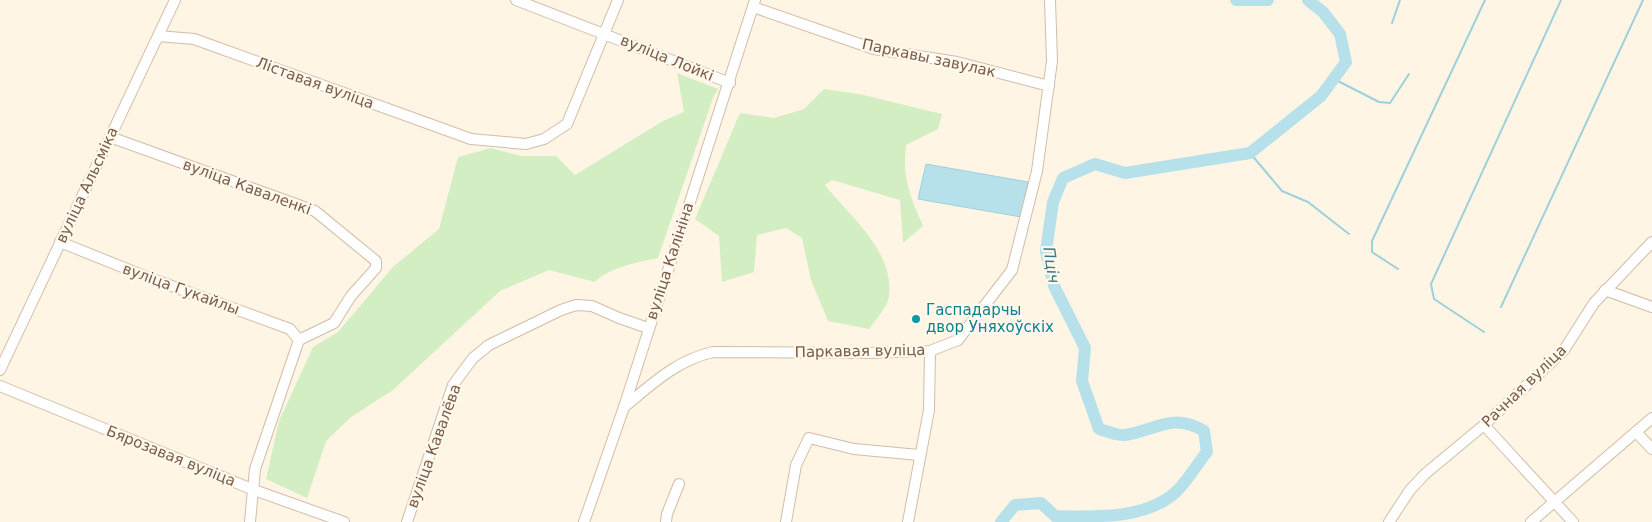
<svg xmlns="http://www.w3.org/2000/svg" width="1652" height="522" font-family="'DejaVu Sans',sans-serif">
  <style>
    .green { fill: #d2eec2 }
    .water { fill: #b7e1ea; stroke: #9cd1dd }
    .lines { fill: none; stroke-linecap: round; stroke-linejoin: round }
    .stream { stroke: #9cd1dd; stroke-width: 2 }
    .river { stroke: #b7e1ea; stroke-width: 12 }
    .minor-casing { stroke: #d1bda9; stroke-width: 12 }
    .minor { stroke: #fff; stroke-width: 10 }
    .culture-dot { fill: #0f9aa8; stroke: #fff9ed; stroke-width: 2 }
    .labels { text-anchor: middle; stroke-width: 4.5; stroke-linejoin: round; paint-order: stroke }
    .street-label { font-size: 15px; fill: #7a5b47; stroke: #fff9ed }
    .culture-label { font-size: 15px; fill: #0d838f; stroke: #fff9ed; text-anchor: start }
    .water-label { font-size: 16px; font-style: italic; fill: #3b7988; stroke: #fff9ed }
  </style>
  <rect width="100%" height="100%" fill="#fef5e5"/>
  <!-- green -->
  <g class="green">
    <path d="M677,73L718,89L713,98L658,258C638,262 610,267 595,282L549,270L500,291L393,390L351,417L326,441L307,498L266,479L279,421L313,347L338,332L393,267L439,229L458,157L491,148L521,156H556L575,175L663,121L684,112Z"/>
    <path d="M824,89L859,94L942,114L938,129L906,145C902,178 910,196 923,226L903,243L900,200L832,180L825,185C850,217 894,250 889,296C888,306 875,321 869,329L828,321L811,280L802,238L786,228L757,235L754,272L722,282L719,236L695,219L740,113L774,118L804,109Z"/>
  </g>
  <!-- water -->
  <path class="water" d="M926,164L1028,182L1021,217L918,199Z"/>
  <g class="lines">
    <!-- stream -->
    <g class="stream">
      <path d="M1392,23L1400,0"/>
      <path d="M1334,79L1379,102L1390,103L1409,74"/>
      <path d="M1250,153L1282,191L1308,202L1349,234"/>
      <path d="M1398,269L1372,252V241L1485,0"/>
      <path d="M1501,307L1643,0"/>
      <path d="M1484,332L1434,299L1431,284L1561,0"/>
    </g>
    <!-- river -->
    <g class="river">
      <path d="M1236,0H1268"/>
      <path d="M1001,522L1015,505L1041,503L1055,516C1095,517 1146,520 1177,491C1188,480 1197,464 1207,452L1204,431C1172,412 1157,430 1125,435C1118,436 1106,431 1099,429L1082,381L1085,348L1054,286L1046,251L1053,202L1063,178L1095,164L1125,173L1250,153L1321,96L1346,62L1340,34L1323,12L1308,0"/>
    </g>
    <!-- minor casing -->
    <g class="minor-casing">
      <g id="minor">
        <path d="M516,0L730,83"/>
        <path d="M753,7L874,49L957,62L1049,86"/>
        <path d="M158,36L194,39L471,139L526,144L544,139L567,124L618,0"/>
        <path d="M110,137L315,211L376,261V268L351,296L334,323L299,340"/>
        <path d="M60,242L147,277L290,329L299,340"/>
        <path d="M1605,290L1652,307"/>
        <path d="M0,370L175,0"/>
        <path d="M0,386L254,490L344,522"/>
        <path d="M624,407C652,384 677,360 713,352L866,353L930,351L958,340L1012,270L1037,171L1052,61L1050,0"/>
        <path d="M1484,425L1573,522"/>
        <path d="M1636,432L1652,449"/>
        <path d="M250,522L255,469L299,340"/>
        <path d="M407,522L453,385L473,358L489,345L561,310L576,305L592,306L619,318L648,328"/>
        <path d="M584,522L624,407L755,0"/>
        <path d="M666,522L667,514L679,484"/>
        <path d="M786,522L796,465L809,438L854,449L919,455"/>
        <path d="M908,522L929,410L930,351"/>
        <path d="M1389,522L1410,490L1425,474L1484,425L1564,350L1594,303L1652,242"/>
        <path d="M1531,522L1652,418"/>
      </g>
    </g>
    <!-- minor -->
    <use href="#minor" class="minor"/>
  </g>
  <!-- markers -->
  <circle class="culture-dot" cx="916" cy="319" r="5"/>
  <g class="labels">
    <!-- street labels -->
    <g class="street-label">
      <text transform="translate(667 58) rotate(22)" y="5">вуліца Лойкі</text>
      <text transform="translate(929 58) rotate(12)" y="5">Паркавы завулак</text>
      <text transform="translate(315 83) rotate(20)" y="5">Ліставая вуліца</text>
      <text transform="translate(87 185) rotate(-65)" y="5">вуліца Альсміка</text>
      <text transform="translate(247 187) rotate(20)" y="5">вуліца Каваленкі</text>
      <text transform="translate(670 261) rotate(-72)" y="5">вуліца Калініна</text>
      <text transform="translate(181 289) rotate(20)" y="5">вуліца Гукайлы</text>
      <text transform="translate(860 351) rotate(-1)" y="5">Паркавая вуліца</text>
      <text transform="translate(1524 386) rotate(-44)" y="5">Рачная вуліца</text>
      <text transform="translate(434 446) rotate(-70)" y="5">вуліца Кавалёва</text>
      <text transform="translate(171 456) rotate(22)" y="5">Бярозавая вуліца</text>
    </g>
    <!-- culture labels -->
    <g class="culture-label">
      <text x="926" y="315">Гаспадарчы<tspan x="926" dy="17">двор Уняхоўскіх</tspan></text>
    </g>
    <!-- water labels -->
    <g class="water-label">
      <text transform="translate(1052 265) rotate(81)" y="6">Пціч</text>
    </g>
  </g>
</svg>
